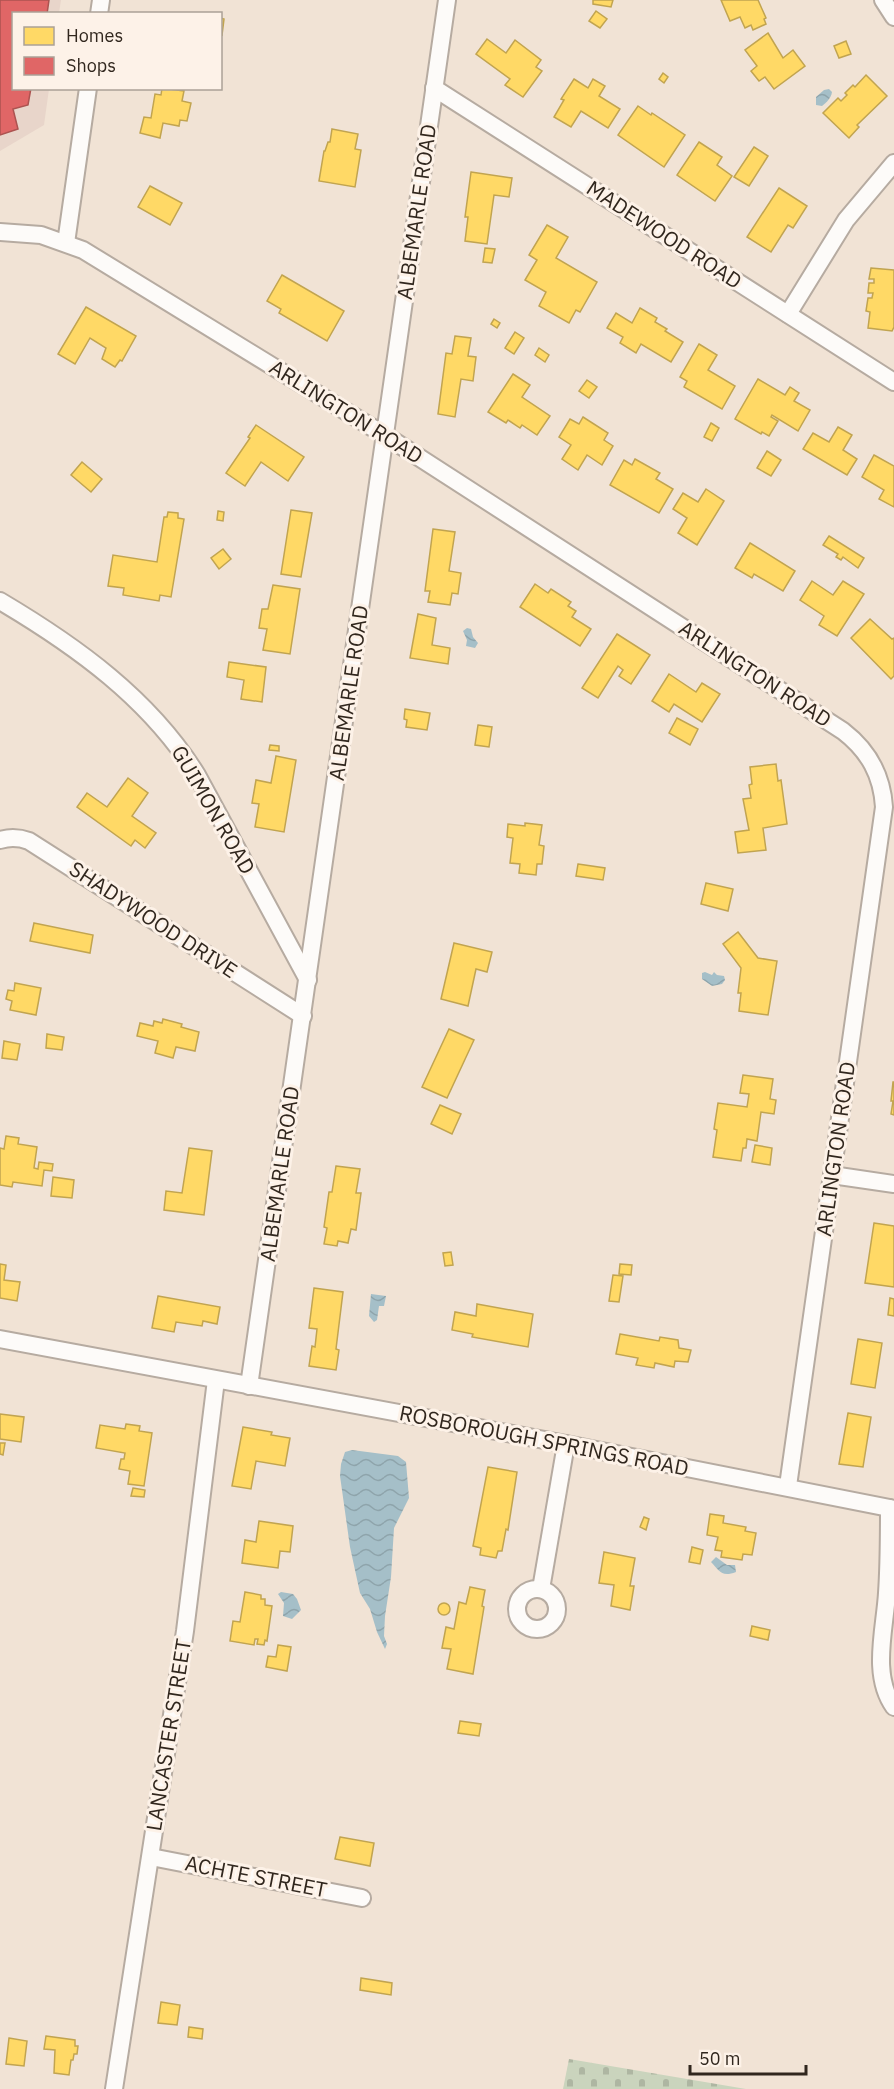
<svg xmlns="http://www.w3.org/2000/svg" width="894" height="2089" font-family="'IBM Plex Sans',sans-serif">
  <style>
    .commercial { fill: #e8d5ca }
    .cemetery { fill: url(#cemetery-stones) }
    .water { fill: url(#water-waves) }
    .homes { fill: #ffd966; stroke: #c1a450; stroke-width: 1.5 }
    .shops { fill: #e06666; stroke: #ac5350; stroke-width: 1.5 }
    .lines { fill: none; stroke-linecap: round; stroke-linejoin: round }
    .minor-casing { stroke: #b6aba1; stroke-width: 20 }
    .minor { stroke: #fdfbf9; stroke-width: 16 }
    .labels { text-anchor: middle; stroke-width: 6; stroke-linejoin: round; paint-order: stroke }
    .street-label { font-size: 21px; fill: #31271e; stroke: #fdf2e8 }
  </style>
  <defs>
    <pattern id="cemetery-stones" width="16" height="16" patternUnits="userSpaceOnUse" patternTransform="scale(1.5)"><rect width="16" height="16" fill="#cad4bd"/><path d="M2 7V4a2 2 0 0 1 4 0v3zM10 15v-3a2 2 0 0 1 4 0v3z" fill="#aeb6a2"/></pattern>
    <pattern id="water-waves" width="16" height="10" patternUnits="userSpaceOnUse" patternTransform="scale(1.5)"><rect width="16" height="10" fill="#a5bfc8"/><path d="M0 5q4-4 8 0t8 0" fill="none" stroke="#8ea4ab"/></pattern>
  </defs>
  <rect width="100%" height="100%" fill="#f1e3d5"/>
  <!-- commercial -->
  <path class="commercial" d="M0,0H61L59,13L14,14V88L49,89L44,125L0,151Z"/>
  <!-- cemetery -->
  <path class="cemetery" d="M569,2059L746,2089H563Z"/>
  <!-- water -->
  <g class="water">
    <path d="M829,89L832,92C831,98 827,102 822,106L816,105V97L824,90Z"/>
    <path d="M467,628L471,629L473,637L478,643L475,648L466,646L467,640L463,631Z"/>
    <path d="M705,972L712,975L714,972L717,975L724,976L725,980L722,984L712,986L702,979V973Z"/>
    <path d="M371,1294L386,1296L384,1306H379L377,1320L374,1322L369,1316Z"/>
    <path d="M352,1450L398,1456L406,1462L409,1498L394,1528L391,1577L385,1616L384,1636L387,1644L385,1649L377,1632L370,1609L360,1593L350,1547L340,1476L341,1464L345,1452Z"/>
    <path d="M716,1557L727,1565H735L736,1572C721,1578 719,1570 711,1562Z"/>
    <path d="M281,1592L293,1594L297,1599L301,1610L292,1619L283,1616L284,1603L278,1594Z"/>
  </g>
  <!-- homes -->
  <g class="homes">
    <path d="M593,0H613L611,7L593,4Z"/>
    <path d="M721,0H758L766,18L764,19L766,24L753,30L751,25L745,28L740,17L730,21Z"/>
    <path d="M596,11L607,19L600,28L589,21Z"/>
    <path d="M220,18L224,19L222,35L220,34Z"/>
    <path d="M768,33L783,58L793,50L805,66L774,89L765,77L759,81L751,71L757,66L745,50Z"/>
    <path d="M487,39L506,53L515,40L541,60L536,67L542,71L523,97L505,85L510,79L476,54Z"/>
    <path d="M846,41L851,54L839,58L834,46Z"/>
    <path d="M663,73L668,77L664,83L659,79Z"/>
    <path d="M866,75L887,96L857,125L859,127L849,138L823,113L838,98L841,101L847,95L845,93L853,85L855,87Z"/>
    <path d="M574,79L588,88L593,79L605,86L599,96L620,109L608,128L581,111L571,127L554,117L564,100L561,99Z"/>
    <path d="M162,88L184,91L182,101L191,103L187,121L180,120L179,126L163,123L160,138L140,133L144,117L151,118L155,94L161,95Z"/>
    <path d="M638,106L651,115L652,113L685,135L664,167L618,135Z"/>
    <path d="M332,129L358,134L355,149L361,150L355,187L319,181L324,151H325L328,142H330Z"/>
    <path d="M699,142L722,157L717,165L732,176L715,201L677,175Z"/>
    <path d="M754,147L768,156L749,186L734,177Z"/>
    <path d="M471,172L512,178L509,197L494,195L487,244L465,241L468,217H465Z"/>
    <path d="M150,186L182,203L170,225L138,207Z"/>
    <path d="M779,188L807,206L793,228L788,225L771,252L747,237Z"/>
    <path d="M547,225L568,237L556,258L597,282L580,312L576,310L569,323L539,306L546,292L525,280L537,260L529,255Z"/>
    <path d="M485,248L495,249L492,263L483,262Z"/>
    <path d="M871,268L894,270V327L892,331L868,328L870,312L866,311L868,298H872L873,293H868L869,283H874V279H869Z"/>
    <path d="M282,275L344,311L327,341L279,313L281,309L267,301Z"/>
    <path d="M86,307L136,336L122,361L120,360L115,367L102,359L106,348L90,338L75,364L58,354Z"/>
    <path d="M640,308L657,318L655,322L667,329L665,331L683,342L671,362L641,344L636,353L620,343L623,337L607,328L616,313L632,323Z"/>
    <path d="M494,319L500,323L497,328L491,324Z"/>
    <path d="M515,332L524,338L514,354L505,348Z"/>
    <path d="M455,336L471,338L468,356L476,357L473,381L461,379L455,417L438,414L446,353L452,354Z"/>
    <path d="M699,344L717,355L708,370L735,386L722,409L684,387L687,381L680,377Z"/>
    <path d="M539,348L549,355L545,362L535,355Z"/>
    <path d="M513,374L530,385L522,397L550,416L537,435L522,425L520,428L508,420L506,423L488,412Z"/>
    <path d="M758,379L785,395L790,387L799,393L794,401L810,410L798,431L772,415L771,417L778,421L769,436L762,432L761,434L735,419Z"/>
    <path d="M587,380L597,387L589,398L579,391Z"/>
    <path d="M583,417L608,433L604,440L613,446L602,465L587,455L578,470L562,459L571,445L559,437L570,419L579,424Z"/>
    <path d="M711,423L719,428L712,441L704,437Z"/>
    <path d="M256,425L304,457L288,481L261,462L245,486L226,473L250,438L248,437Z"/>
    <path d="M838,427L852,435L843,450L857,459L847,475L803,449L813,433L829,442Z"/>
    <path d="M767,451L781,460L771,476L757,468Z"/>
    <path d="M874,455L894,466V507L879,499L884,490L862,477Z"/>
    <path d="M635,459L660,473L656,479L673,489L659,513L610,485L624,460L632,465Z"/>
    <path d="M82,462L102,479L91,492L71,475Z"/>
    <path d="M706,489L724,501L697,545L678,533L687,518L673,509L683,493L698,502Z"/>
    <path d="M291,510L312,513L301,577L281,574Z"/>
    <path d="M218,511L224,512L223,521L217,520Z"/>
    <path d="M168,512L178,513V518L184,519L171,597L160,595L159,601L123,595L124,588L108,586L113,555L157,562L164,517H167Z"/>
    <path d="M433,529L455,532L449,571L461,573L458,594L452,593L450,605L428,602L430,591H425Z"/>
    <path d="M829,536L864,558L858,568L843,557L841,560L836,557L838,554L823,545Z"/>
    <path d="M750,543L795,571L783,591L754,574L752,578L735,568Z"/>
    <path d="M223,549L231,559L219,569L211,558Z"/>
    <path d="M812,581L833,595L843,581L864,594L837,636L819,625L824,616L800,600Z"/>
    <path d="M535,584L548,593L551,589L571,602L568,606L576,611L572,617L591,629L580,646L520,607Z"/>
    <path d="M273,585L300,589L290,654L263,650L267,629L259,628L262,609H268Z"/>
    <path d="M418,614L436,618L432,645L450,648L448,664L410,658Z"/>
    <path d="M870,619L892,639L894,638V676L891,679L851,638Z"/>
    <path d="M617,634L650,655L631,684L619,676L623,670L618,666L598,698L582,688Z"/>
    <path d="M229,662L266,667L262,702L241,699L244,680L227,677Z"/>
    <path d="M669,674L696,692L702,683L720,694L702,722L674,704L669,712L652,701Z"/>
    <path d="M405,709L430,713L427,730L406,727L407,720L404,719Z"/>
    <path d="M677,718L698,729L690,745L669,733Z"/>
    <path d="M478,725L492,727L489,747L475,745Z"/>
    <path d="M270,745L279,746V751L269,750Z"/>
    <path d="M276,756L296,760L284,832L255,827L259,804L252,803L256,780L271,783Z"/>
    <path d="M776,764L778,781L781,780L787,824L763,828L766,850L738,853L735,832L749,830L743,799L751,798L749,785L752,784L750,767Z"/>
    <path d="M128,778L148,793L132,816L156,833L145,848L135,840L131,846L77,807L87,793L107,807Z"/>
    <path d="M525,823L542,825L539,845L544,846L542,864H537L536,875L519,873L520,864L510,863L513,838L507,837L508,824L525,826Z"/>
    <path d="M578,864L605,868L603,880L576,876Z"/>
    <path d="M706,883L733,889L728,911L701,904Z"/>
    <path d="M34,923L93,935L90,953L30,941Z"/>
    <path d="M738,932L758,958L777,961L768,1015L739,1011L741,993H738L741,968L723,944Z"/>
    <path d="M454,943L492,952L487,972L476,969L468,1006L441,999Z"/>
    <path d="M15,983L41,988L36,1015L10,1010L12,1001L6,999L8,990L14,991Z"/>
    <path d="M163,1019L182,1024L181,1027L199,1032L195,1051L176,1047L173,1058L155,1053L158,1041L137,1036L140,1023L153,1026L154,1021L162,1023Z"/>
    <path d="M449,1029L474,1040L447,1098L422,1087Z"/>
    <path d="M47,1034L64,1037L62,1050L46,1048Z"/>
    <path d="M4,1041L20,1044L17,1060L2,1058Z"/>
    <path d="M743,1075L773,1079L770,1099L776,1100L774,1114L761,1112L757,1141L747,1139L746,1148H743L741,1161L713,1157L717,1130L714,1129L718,1103L747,1107L749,1094L740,1093Z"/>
    <path d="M893,1082H894V1115L891,1114L893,1101H891Z"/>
    <path d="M440,1105L461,1114L452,1134L431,1124Z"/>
    <path d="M6,1136L19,1138L18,1144L37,1147L34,1168L38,1169L39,1162L53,1164L52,1171L44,1170L42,1186L13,1182L12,1187L0,1185V1148L4,1149Z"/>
    <path d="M755,1145L772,1148L770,1165L752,1162Z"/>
    <path d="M189,1148L212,1151L204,1215L164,1210L166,1191L182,1193Z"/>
    <path d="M336,1166L360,1169L356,1193H361L356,1230L351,1229L348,1243L338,1241L337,1246L324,1244L327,1228L324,1227L329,1192H332Z"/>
    <path d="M53,1177L74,1180L72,1198L51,1196Z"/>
    <path d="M874,1223L894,1226V1287L865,1283Z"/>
    <path d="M451,1252L453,1265L445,1266L443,1253Z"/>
    <path d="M0,1264L6,1265L4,1280L20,1282L17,1301L0,1298Z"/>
    <path d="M620,1264L632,1265L631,1275L619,1274Z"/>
    <path d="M613,1275L623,1276L619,1302L609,1301Z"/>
    <path d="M314,1288L343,1292L336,1349L339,1350L336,1370L309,1366L312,1346L315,1347L317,1329L309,1328Z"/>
    <path d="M158,1296L220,1307L217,1324L203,1321L202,1326L176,1322L174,1332L152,1328Z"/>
    <path d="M890,1298L894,1299V1316L888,1315Z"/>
    <path d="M477,1304L533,1314L528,1347L472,1337L473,1334L452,1330L455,1312L476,1316Z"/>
    <path d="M620,1334L659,1341L660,1337L678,1340L679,1348L691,1350L688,1362L675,1361L674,1367L655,1363L654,1368L636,1365L638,1358L616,1354Z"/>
    <path d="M858,1339L882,1343L875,1388L851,1384Z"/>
    <path d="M848,1413L871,1417L863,1467L839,1464Z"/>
    <path d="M0,1414L24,1417L21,1442L0,1439Z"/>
    <path d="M126,1424L140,1426L139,1431L152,1433L144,1486L128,1484L130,1471L119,1469L121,1459H124L125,1453L96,1448L100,1425L125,1429Z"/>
    <path d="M243,1427L272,1432L271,1435L290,1438L285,1466L256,1461L251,1489L232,1486Z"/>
    <path d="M0,1443H5L3,1455L0,1454Z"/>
    <path d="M488,1467L517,1472L508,1530L506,1529L502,1551H498L496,1558L480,1555L481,1548L473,1546Z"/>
    <path d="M133,1488L145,1490L144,1497L131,1496Z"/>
    <path d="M710,1514L724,1516L723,1523L746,1527L745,1531L756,1533L752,1555L743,1554L742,1560L721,1557L722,1551L715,1550L718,1537L707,1535Z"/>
    <path d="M644,1517L649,1519L646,1530L640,1527Z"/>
    <path d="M259,1521L293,1526L290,1552L280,1551L278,1568L242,1563L245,1540L256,1542Z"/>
    <path d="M692,1547L703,1550L700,1564L689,1562Z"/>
    <path d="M604,1552L635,1558L630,1586H634L630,1610L611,1606L614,1585L599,1583Z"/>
    <path d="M470,1587L485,1590L482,1606L484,1607L473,1674L447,1669L451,1649L442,1648L446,1627L454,1629L459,1602L466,1604Z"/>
    <path d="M245,1592L261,1595V1599H265V1605L272,1606L267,1641L265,1640L264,1645L257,1644L258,1639H255L254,1645L230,1641L233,1621L240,1622Z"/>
    <circle cx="444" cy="1609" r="6"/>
    <path d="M752,1626L770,1630L768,1640L750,1636Z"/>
    <path d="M278,1645L291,1647L287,1671L266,1667L268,1656L276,1657Z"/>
    <path d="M460,1721L481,1724L479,1736L458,1733Z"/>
    <path d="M340,1837L374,1843L370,1866L335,1859Z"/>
    <path d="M361,1978L392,1983L391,1995L360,1990Z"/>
    <path d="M161,2002L180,2005L177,2025L158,2023Z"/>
    <path d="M189,2027L203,2029L202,2039L188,2037Z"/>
    <path d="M46,2036L75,2040V2046H78L77,2054H74L73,2060H71L69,2075L54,2073L55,2050L44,2049Z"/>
    <path d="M9,2038L27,2041L24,2066L6,2064Z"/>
  </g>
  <!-- shops -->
  <path class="shops" d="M0,0H49L47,14H14V88H31L28,105L13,109L18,129L0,135Z"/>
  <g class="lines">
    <!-- minor casing -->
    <g class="minor-casing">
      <g id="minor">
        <path d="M883,0L894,17"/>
        <path d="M99,14L101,0"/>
        <path d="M434,88L894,382"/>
        <path d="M0,232L41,235L83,250L386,436L843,731C869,751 882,775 884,807L788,1486"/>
        <path d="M66,243L88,88"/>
        <path d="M788,314L846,220L894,163"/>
        <path d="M0,601C76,646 150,699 197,775L308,980"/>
        <path d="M0,840C10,837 18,837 29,841L303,1016"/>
        <path d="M832,1175L894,1184"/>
        <path d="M0,1339L566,1444L894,1509"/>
        <path d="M249,1386L447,0"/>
        <path d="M889,1508C889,1536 889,1564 887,1593C885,1629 871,1675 894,1707"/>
        <circle cx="537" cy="1609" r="20"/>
        <path d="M541,1589L566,1444"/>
        <path d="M151,1857L362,1898"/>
        <path d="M114,2089L185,1631L216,1380"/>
      </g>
    </g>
    <!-- minor -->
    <use href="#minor" class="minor"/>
  </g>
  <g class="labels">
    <!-- street labels -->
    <g class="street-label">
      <text transform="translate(417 212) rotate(-82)" y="7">ALBEMARLE ROAD</text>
      <text transform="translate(664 235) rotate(33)" y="7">MADEWOOD ROAD</text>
      <text transform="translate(346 412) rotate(32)" y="7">ARLINGTON ROAD</text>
      <text transform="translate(755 674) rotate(33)" y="7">ARLINGTON ROAD</text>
      <text transform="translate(349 693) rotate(-82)" y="7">ALBEMARLE ROAD</text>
      <text transform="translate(213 810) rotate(60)" y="7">GUIMON ROAD</text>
      <text transform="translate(153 920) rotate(33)" y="7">SHADYWOOD DRIVE</text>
      <text transform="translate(836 1149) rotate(-82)" y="7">ARLINGTON ROAD</text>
      <text transform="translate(280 1174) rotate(-82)" y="7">ALBEMARLE ROAD</text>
      <text transform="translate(544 1441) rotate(11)" y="7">ROSBOROUGH SPRINGS ROAD</text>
      <text transform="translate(169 1735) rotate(-81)" y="7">LANCASTER STREET</text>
      <text transform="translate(256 1877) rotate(11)" y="7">ACHTE STREET</text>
    </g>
  </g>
  <!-- legend -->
  <rect x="12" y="12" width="210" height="78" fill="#fdf2e8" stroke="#aba197" stroke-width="1.5"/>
  <rect x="24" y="27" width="30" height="18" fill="#ffd966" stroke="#aba197" stroke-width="1.5"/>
  <text x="66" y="42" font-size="18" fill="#31271e">Homes</text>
  <rect x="24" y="57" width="30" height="18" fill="#e06666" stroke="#aba197" stroke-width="1.5"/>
  <text x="66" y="72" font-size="18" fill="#31271e">Shops</text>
  <!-- scale -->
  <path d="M690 2065v9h116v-9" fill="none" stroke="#31271e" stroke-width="3"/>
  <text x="699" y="2065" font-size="18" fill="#31271e" stroke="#fdf2e8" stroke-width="4.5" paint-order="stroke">50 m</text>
</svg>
